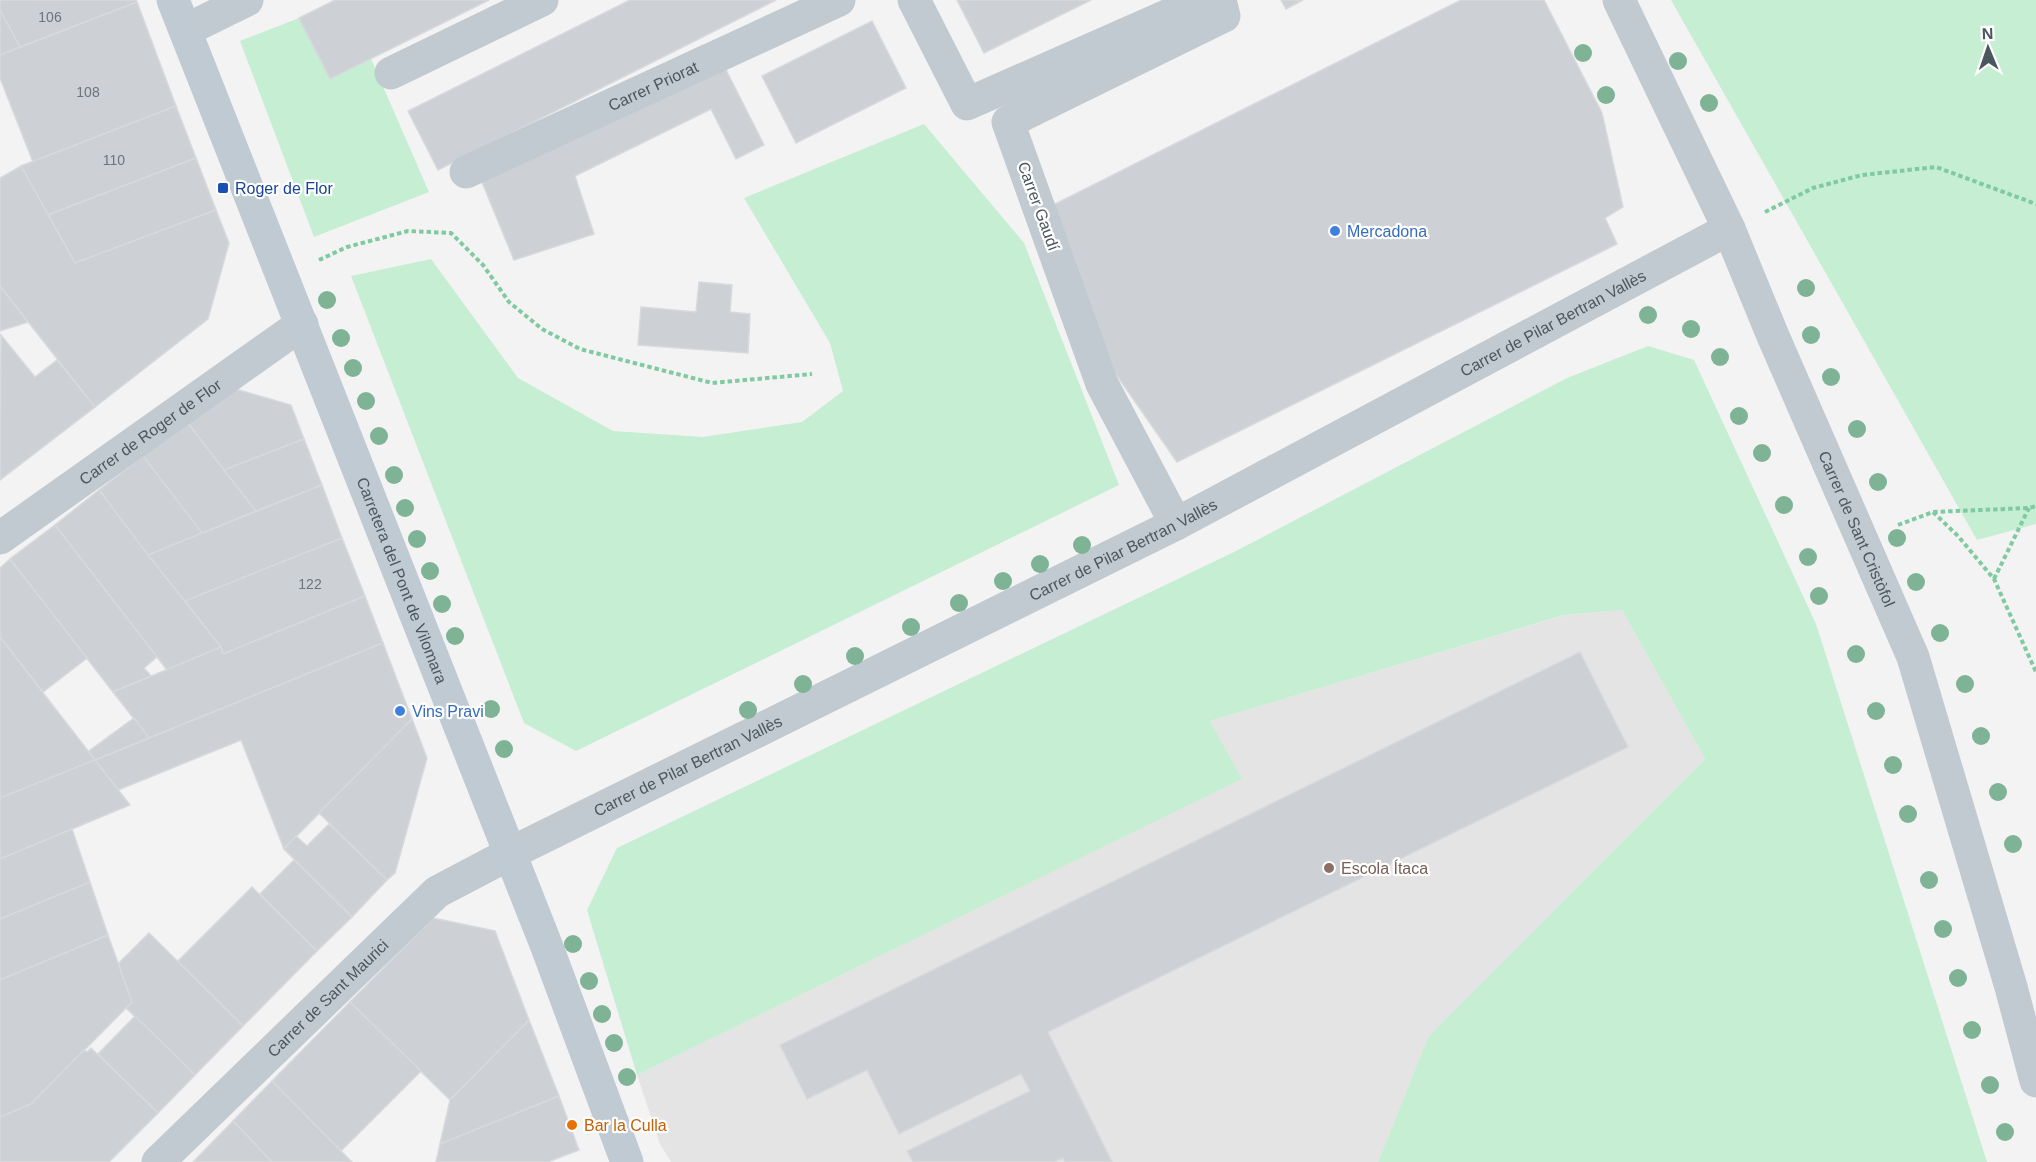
<svg xmlns="http://www.w3.org/2000/svg" width="2036" height="1162" font-family="Helvetica,sans-serif">
  <style>
    .education { fill: #e5e4e4 }
    .green { fill: #c5eed3 }
    .building { fill: #cdd0d4; stroke: #d7d9dd; stroke-width: 1.5 }
    .lines { fill: none; stroke-linecap: round; stroke-linejoin: round }
    .path { stroke: #7fcaa1; stroke-width: 4; stroke-dasharray: 4.5 3; stroke-linecap: butt }
    .street { stroke: #c1cad0; stroke-width: 33 }
    .secondary { stroke: #c0cad2; stroke-width: 33 }
    .tree { fill: #7eb396 }
    .transit-dot { fill: #1a4fb4; stroke: #fff; stroke-width: 2 }
    .shop-dot { fill: #3f7fe0; stroke: #fff; stroke-width: 2 }
    .education-dot { fill: #8d6e63; stroke: #fff; stroke-width: 2 }
    .food-dot { fill: #e8710a; stroke: #fff; stroke-width: 2 }
    .labels { text-anchor: middle; stroke-width: 4.5; stroke-linejoin: round; paint-order: stroke }
    .number-label { font-size: 14px; fill: #6c757c }
    .street-label { font-size: 16px; fill: #4b575f; stroke: #fff }
    .transit-label { font-size: 16px; fill: #164399; stroke: #fff; text-anchor: start }
    .shop-label { font-size: 16px; fill: #366cbe; stroke: #fff; text-anchor: start }
    .education-label { font-size: 16px; fill: #785e54; stroke: #fff; text-anchor: start }
    .food-label { font-size: 16px; fill: #c56008; stroke: #fff; text-anchor: start }
  </style>
  <rect width="100%" height="100%" fill="#f4f3f3"/>
  <!-- education -->
  <path class="education" d="M1622,610L1705,759L1428,1037L1378,1162H671L660,1144L637,1075L1241,779L1210,721L1565,615Z"/>
  <!-- green -->
  <g class="green">
    <path d="M1671,0H2036V524L1977,540Z"/>
    <path d="M299,18L330,79L371,59L429,192L314,237L240,41Z"/>
    <path d="M924,124L1024,243L1119,485L576,751L524,723L351,276L431,259L518,378L613,431L703,437L802,422L843,391L830,343L744,198Z"/>
    <path d="M1648,346L1694,360L1816,624L1987,1162H1378L1428,1037L1705,759L1622,610L1564,615L1210,721L1242,779L637,1075L587,910L617,848L1234,552L1567,378Z"/>
  </g>
  <!-- building -->
  <g class="building">
    <path d="M0,0H136L137,2L20,47L0,10Z"/>
    <path d="M335,0H489L330,79L299,18Z"/>
    <path d="M630,0H776L438,170L408,111Z"/>
    <path d="M957,0H1091L984,53Z"/>
    <path d="M1281,0H1303L1286,9Z"/>
    <path d="M1461,0H1544L1602,113L1623,207L1605,218L1617,244L1177,462L1115,373L1051,206Z"/>
    <path d="M137,2L176,106L33,162L0,78V55Z"/>
    <path d="M0,10L20,47L0,55Z"/>
    <path d="M872,21L906,88L796,143L762,76Z"/>
    <path d="M722,62L764,145L736,159L711,109L575,176L594,234L514,260L482,182Z"/>
    <path d="M176,106L196,158L48,215L21,166Z"/>
    <path d="M196,158L216,210L75,263L48,215Z"/>
    <path d="M21,166L75,263L216,210L229,243L208,319L95,407L0,286V178Z"/>
    <path d="M699,282L732,285L730,312L750,314L748,353L638,345L641,307L696,312Z"/>
    <path d="M0,286L28,322L0,331Z"/>
    <path d="M1,335L35,377L57,360L95,407L0,480Z"/>
    <path d="M232,388L291,405L304,439L224,470L187,422Z"/>
    <path d="M187,422L224,470L256,511L202,533L143,456Z"/>
    <path d="M304,439L322,485L256,511L224,470Z"/>
    <path d="M143,456L202,533L148,555L99,490Z"/>
    <path d="M322,485L342,538L185,601L148,555Z"/>
    <path d="M99,490L148,555L221,647L167,670L157,657L55,525Z"/>
    <path d="M55,525L157,657L144,668L151,676L113,692L10,559Z"/>
    <path d="M342,538L365,596L223,654L221,647L185,601Z"/>
    <path d="M10,559L87,658L43,692L0,637V568Z"/>
    <path d="M365,596L383,643L149,738L113,692L221,647L223,654Z"/>
    <path d="M0,637L95,760L0,798Z"/>
    <path d="M383,643L412,719L284,849L241,740L118,790L95,760Z"/>
    <path d="M1580,652L1628,747L1048,1032L1112,1162H1065L1063,1158L1054,1162H913L907,1151L1030,1091L1021,1074L899,1134L867,1070L807,1099L780,1045Z"/>
    <path d="M134,718L149,738L95,760L89,751Z"/>
    <path d="M412,719L427,758L395,873L387,880L319,813Z"/>
    <path d="M95,760L130,805L0,859V798Z"/>
    <path d="M329,824L387,880L352,917L284,849L296,836L307,846Z"/>
    <path d="M72,829L90,882L0,919V859Z"/>
    <path d="M294,860L352,917L317,951L260,894Z"/>
    <path d="M90,882L108,935L0,980V919Z"/>
    <path d="M252,887L317,951L243,1026L178,961Z"/>
    <path d="M433,918L495,931L529,1020L450,1100L350,1002Z"/>
    <path d="M149,933L243,1026L195,1075L126,1008L132,1002L118,964Z"/>
    <path d="M108,935L132,1002L31,1104L0,1117V980Z"/>
    <path d="M350,1002L421,1071L341,1151L272,1081Z"/>
    <path d="M135,1016L195,1075L158,1113L98,1054Z"/>
    <path d="M529,1020L559,1096L440,1144L450,1100Z"/>
    <path d="M91,1048L158,1113L109,1162H0V1117L31,1104L84,1050L87,1052Z"/>
    <path d="M272,1081L341,1151L352,1162H272L233,1121Z"/>
    <path d="M559,1096L579,1150L548,1162H436L440,1144Z"/>
    <path d="M233,1121L272,1162H193Z"/>
  </g>
  <g class="lines">
    <!-- path -->
    <g class="path">
      <path d="M1765,212L1813,188L1862,175L1936,167L2036,204"/>
      <path d="M319,260L347,247L408,231L451,233L483,265L509,302L542,329L580,349L712,383L812,374"/>
      <path d="M1933,512L1958,536L1994,579L2036,672"/>
      <path d="M1898,525L1933,512L2029,508L2036,506"/>
      <path d="M1994,579L2029,508"/>
    </g>
    <!-- street -->
    <g class="street">
      <path d="M914,0L967,104L1203,0"/>
      <path id="s1" d="M1619,0L1729,229L1773,336L1913,657L2011,987L2036,1081"/>
      <path d="M186,30L247,0"/>
      <path d="M391,73L542,0"/>
      <path id="s2" d="M466,172L839,0"/>
      <path d="M1176,524L1102,384L1008,122L1224,16L1220,0"/>
      <path id="s3" d="M0,538L302,324"/>
      <path id="s4" d="M158,1162L437,892L509,854L1176,524L1729,229"/>
    </g>
    <!-- secondary -->
    <path class="secondary" id="s5" d="M173,0L547,947L627,1162"/>
  </g>
  <!-- trees -->
  <g class="tree">
    <circle cx="1583" cy="53" r="9"/>
    <circle cx="1678" cy="61" r="9"/>
    <circle cx="1606" cy="95" r="9"/>
    <circle cx="1709" cy="103" r="9"/>
    <circle cx="1806" cy="288" r="9"/>
    <circle cx="327" cy="300" r="9"/>
    <circle cx="1648" cy="315" r="9"/>
    <circle cx="1691" cy="329" r="9"/>
    <circle cx="1811" cy="335" r="9"/>
    <circle cx="341" cy="338" r="9"/>
    <circle cx="1720" cy="357" r="9"/>
    <circle cx="353" cy="368" r="9"/>
    <circle cx="1831" cy="377" r="9"/>
    <circle cx="366" cy="401" r="9"/>
    <circle cx="1739" cy="416" r="9"/>
    <circle cx="1857" cy="429" r="9"/>
    <circle cx="379" cy="436" r="9"/>
    <circle cx="1762" cy="453" r="9"/>
    <circle cx="394" cy="475" r="9"/>
    <circle cx="1878" cy="482" r="9"/>
    <circle cx="1784" cy="505" r="9"/>
    <circle cx="405" cy="508" r="9"/>
    <circle cx="1897" cy="538" r="9"/>
    <circle cx="417" cy="539" r="9"/>
    <circle cx="1082" cy="545" r="9"/>
    <circle cx="1808" cy="557" r="9"/>
    <circle cx="1040" cy="564" r="9"/>
    <circle cx="430" cy="571" r="9"/>
    <circle cx="1003" cy="581" r="9"/>
    <circle cx="1916" cy="582" r="9"/>
    <circle cx="1819" cy="596" r="9"/>
    <circle cx="959" cy="603" r="9"/>
    <circle cx="442" cy="604" r="9"/>
    <circle cx="911" cy="627" r="9"/>
    <circle cx="1940" cy="633" r="9"/>
    <circle cx="455" cy="636" r="9"/>
    <circle cx="1856" cy="654" r="9"/>
    <circle cx="855" cy="656" r="9"/>
    <circle cx="803" cy="684" r="9"/>
    <circle cx="1965" cy="684" r="9"/>
    <circle cx="491" cy="709" r="9"/>
    <circle cx="748" cy="710" r="9"/>
    <circle cx="1876" cy="711" r="9"/>
    <circle cx="1981" cy="736" r="9"/>
    <circle cx="504" cy="749" r="9"/>
    <circle cx="1893" cy="765" r="9"/>
    <circle cx="1998" cy="792" r="9"/>
    <circle cx="1908" cy="814" r="9"/>
    <circle cx="2013" cy="844" r="9"/>
    <circle cx="1929" cy="880" r="9"/>
    <circle cx="1943" cy="929" r="9"/>
    <circle cx="573" cy="944" r="9"/>
    <circle cx="1958" cy="978" r="9"/>
    <circle cx="589" cy="981" r="9"/>
    <circle cx="602" cy="1014" r="9"/>
    <circle cx="1972" cy="1030" r="9"/>
    <circle cx="614" cy="1043" r="9"/>
    <circle cx="627" cy="1077" r="9"/>
    <circle cx="1990" cy="1085" r="9"/>
    <circle cx="2005" cy="1132" r="9"/>
  </g>
  <!-- markers -->
  <rect class="transit-dot" x="217" y="182" width="12" height="12" rx="3"/>
  <g class="shop-dot">
    <circle cx="1335" cy="231" r="6"/>
    <circle cx="400" cy="711" r="6"/>
  </g>
  <circle class="education-dot" cx="1329" cy="868" r="6"/>
  <circle class="food-dot" cx="572" cy="1125" r="6"/>
  <g class="labels">
    <!-- number labels -->
    <g class="number-label">
      <text x="50" y="22">106</text>
      <text x="88" y="97">108</text>
      <text x="114" y="165">110</text>
      <text x="310" y="589">122</text>
    </g>
    <!-- street labels -->
    <g class="street-label">
      <text dy="6" stroke="none"><textPath href="#s2" startOffset="206">Carrer Priorat</textPath></text>
      <text transform="translate(1039 206) rotate(70)" y="6">Carrer Gaudí</text>
      <text dy="6" stroke="none"><textPath href="#s4" startOffset="1641">Carrer de Pilar Bertran Vallès</textPath></text>
      <text dy="6" stroke="none"><textPath href="#s3" startOffset="184">Carrer de Roger de Flor</textPath></text>
      <text dy="6" stroke="none"><textPath href="#s1" startOffset="580">Carrer de Sant Cristòfol</textPath></text>
      <text dy="6" stroke="none"><textPath href="#s4" startOffset="1155">Carrer de Pilar Bertran Vallès</textPath></text>
      <text dy="6" stroke="none"><textPath href="#s5" startOffset="624">Carretera del Pont de Vilomara</textPath></text>
      <text dy="6" stroke="none"><textPath href="#s4" startOffset="669">Carrer de Pilar Bertran Vallès</textPath></text>
      <text dy="6" stroke="none"><textPath href="#s4" startOffset="236">Carrer de Sant Maurici</textPath></text>
    </g>
    <!-- transit labels -->
    <g class="transit-label">
      <text x="235" y="194">Roger de Flor</text>
    </g>
    <!-- shop labels -->
    <g class="shop-label">
      <text x="1347" y="237">Mercadona</text>
      <text x="412" y="717">Vins Pravi</text>
    </g>
    <!-- education labels -->
    <g class="education-label">
      <text x="1341" y="874">Escola Ítaca</text>
    </g>
    <!-- food labels -->
    <g class="food-label">
      <text x="584" y="1131">Bar la Culla</text>
    </g>
  </g>
  <!-- north arrow -->
  <g transform="translate(1988 48) rotate(358)" stroke="#ffffff" stroke-width="4.5" paint-order="stroke">
  <path d="M0-4.5L10 22L0 15L-10 22Z" fill="#4b575f"/>
  <text y="-9" font-size="16" font-weight="bold" text-anchor="middle" fill="#4b575f">N</text>
  </g>
</svg>
